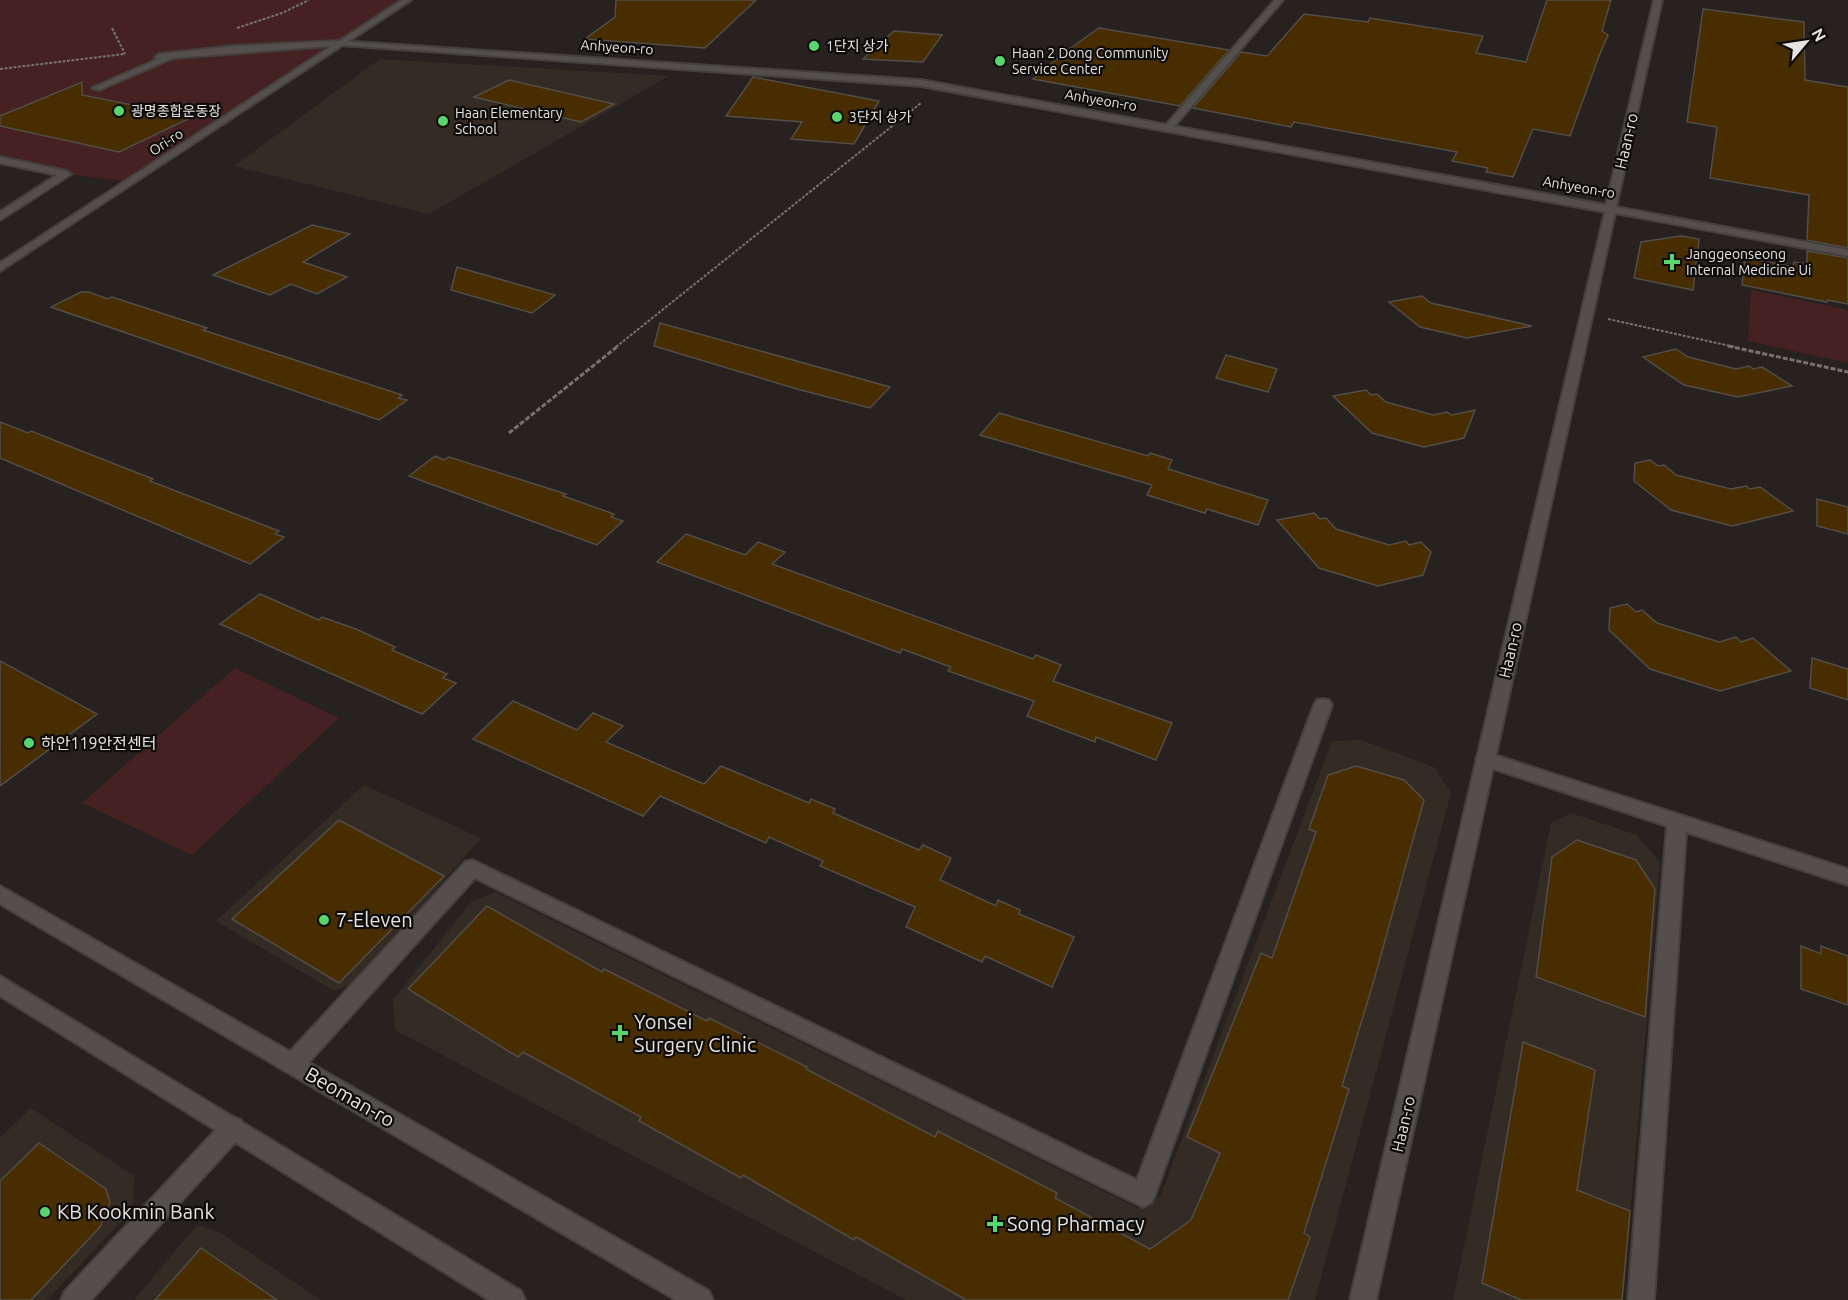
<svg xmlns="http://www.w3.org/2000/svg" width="1848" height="1300" font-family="Ubuntu,'Noto Sans KR',sans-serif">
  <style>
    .built { fill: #342b24 }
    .green { fill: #462122 }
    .building { fill: #482d00; stroke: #514d49; stroke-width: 1.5 }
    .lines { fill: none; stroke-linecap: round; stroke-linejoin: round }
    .service-casing { stroke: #43403d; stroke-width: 4 }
    .minor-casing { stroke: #43403d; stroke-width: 4 }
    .tertiary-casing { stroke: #43403d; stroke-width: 4 }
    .secondary-casing { stroke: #43403d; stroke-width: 4 }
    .path-far1 { stroke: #76726f; stroke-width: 2; stroke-dasharray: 3 1.5; stroke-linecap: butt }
    .path { stroke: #76726f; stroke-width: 3; stroke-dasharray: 5 2; stroke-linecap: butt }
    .service { fill: #544f4c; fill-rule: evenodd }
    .minor { fill: #544f4c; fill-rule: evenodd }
    .tertiary { fill: #544f4c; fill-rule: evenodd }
    .secondary { fill: #544f4c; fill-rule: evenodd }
    .poi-dot { fill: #59d56f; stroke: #0e0c0b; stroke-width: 2 }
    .labels { text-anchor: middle; stroke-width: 4.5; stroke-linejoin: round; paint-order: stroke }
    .far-poi-label { font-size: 14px; fill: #e6e3e1; stroke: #0e0c0b; text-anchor: start }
    .far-street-label { font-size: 14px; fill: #e6e3e1; stroke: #0e0c0b }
    .street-label { font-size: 16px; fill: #e6e3e1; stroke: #0e0c0b }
    .poi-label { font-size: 16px; fill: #e6e3e1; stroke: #0e0c0b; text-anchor: start }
    .near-poi-label { font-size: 20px; fill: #e6e3e1; stroke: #0e0c0b; text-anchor: start }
    .near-street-label { font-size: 20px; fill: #e6e3e1; stroke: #0e0c0b }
  </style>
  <rect width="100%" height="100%" fill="#27221f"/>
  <!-- built -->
  <g class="built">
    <path d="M380,59L669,76L429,214L234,166Z"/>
    <path d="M1361,740L1434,767L1451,793L1315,1300H906L395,1030L393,1000L471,902L495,892L1138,1208L1160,1197L1332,741Z"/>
    <path d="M364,785L481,838L353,984L334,991L216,921Z"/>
    <path d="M1571,813L1637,835L1660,862L1623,1300H1453L1551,823Z"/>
    <path d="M31,1108L134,1176L133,1209L47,1300H0V1138Z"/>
    <path d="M197,1225L219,1232L321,1300H134Z"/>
  </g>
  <!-- green -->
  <g class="green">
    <path d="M0,0H407L130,182L66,174L0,160Z"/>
    <path d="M1751,290L1848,310V363L1748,341Z"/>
    <path d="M235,668L339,718L192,855L82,803Z"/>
  </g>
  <!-- building -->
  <g class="building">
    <path d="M616,0H756L705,48L585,39L615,17Z"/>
    <path d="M1547,0H1611L1602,31L1608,35L1599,56L1570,136L1533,129L1513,177L1486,172L1488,168L1452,161L1457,152L1294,122L1291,127L1193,108L1241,52L1267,56L1304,14L1368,22L1370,18L1483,36L1476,53L1526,62Z"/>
    <path d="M1703,9L1804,22L1805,80L1848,87V248L1807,240L1809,195L1710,178L1717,127L1687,122Z"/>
    <path d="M1099,28L1229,50L1180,106L1033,79L1065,52Z"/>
    <path d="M894,31L942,35L923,62L863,59Z"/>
    <path d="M753,77L879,101L854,144L791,139L802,122L726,116Z"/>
    <path d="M509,80L614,104L581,122L474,97Z"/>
    <path d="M82,82V95L192,117L119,152L0,126V116Z"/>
    <path d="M312,225L350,234L303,262L347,277L317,294L291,284L270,295L213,275Z"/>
    <path d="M1681,236L1699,239L1693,290L1634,278L1641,242Z"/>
    <path d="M1807,251L1848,258V304L1827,300V302L1742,285L1745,257L1793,267L1794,262L1807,264Z"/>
    <path d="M457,267L555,295L532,313L451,290Z"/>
    <path d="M81,292H89L108,299L112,297L207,328L203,330L402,395L398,398L407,400L379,420L51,307Z"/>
    <path d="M1422,296L1431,303L1532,326L1467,338L1420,327L1389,302Z"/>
    <path d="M660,323L890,387L870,408L797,389L654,346Z"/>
    <path d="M1676,349L1688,357L1736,369L1749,366L1753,369L1762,367L1792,386L1738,397L1684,385L1643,357Z"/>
    <path d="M1226,355L1277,369L1268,392L1216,378Z"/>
    <path d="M1366,390L1371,395L1377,394L1386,402L1433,415L1447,412L1451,415L1475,410L1464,438L1424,447L1372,433L1333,396Z"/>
    <path d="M999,413L1148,456L1150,453L1172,460L1168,469L1268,500L1258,525L1207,509L1205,513L1147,495L1152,485L980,435Z"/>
    <path d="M0,422L28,433L31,431L153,479L150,481L279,531L275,534L284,537L250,564L0,458Z"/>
    <path d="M435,456L444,460L449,457L566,494L563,496L614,514L611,517L623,521L597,545L409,476Z"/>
    <path d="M1650,460L1658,466L1664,465L1676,475L1731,489L1746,486L1750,489L1760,487L1793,511L1732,526L1671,510L1634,481L1635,463Z"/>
    <path d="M1817,499L1848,507V534L1817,526Z"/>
    <path d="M1314,513L1320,519L1326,518L1336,529L1389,545L1406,541L1409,545L1421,542L1431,552L1423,575L1378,586L1319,568L1277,520Z"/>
    <path d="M686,534L745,555L758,542L785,552L772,564L1033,659L1036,655L1061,665L1053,681L1172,723L1156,760L1096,737L1095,742L1027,716L1034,701L948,671L951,667L902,649L900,653L657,562Z"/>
    <path d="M260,594L319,620L322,617L356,629L395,647L392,650L447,674L443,678L456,683L422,714L220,624Z"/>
    <path d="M1627,604L1636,612L1642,610L1657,623L1719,642L1736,637L1741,642L1753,638L1791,671L1720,691L1650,669L1609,630L1610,608Z"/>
    <path d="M1812,658L1848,669V700L1810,688Z"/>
    <path d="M0,661L97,714L0,786Z"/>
    <path d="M513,701L577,730L593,713L623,726L606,742L704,784L721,766L809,803L811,799L835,809L833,813L919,850L923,845L951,858L940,880L996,906L998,900L1020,910L1019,914L1074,937L1052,987L985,956L982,962L906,927L915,907L820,866L823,861L769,837L766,843L660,796L643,816L473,739Z"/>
    <path d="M1356,766L1404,780L1424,800L1374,980L1342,1086L1349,1089L1304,1233L1310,1237L1288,1300H966L856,1237L854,1240L743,1175L741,1178L639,1121L641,1117L523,1052L518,1057L408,989L487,906L602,972L604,969L707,1021L709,1018L807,1067L806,1069L935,1137L938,1131L1057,1193L1055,1198L1150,1249L1191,1220L1220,1153L1187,1137L1261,953L1272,958L1316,832L1309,829L1328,775Z"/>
    <path d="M339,820L444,876L339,983L232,919Z"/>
    <path d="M1577,840L1636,860L1655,889L1645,1017L1536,977L1552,857Z"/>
    <path d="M1801,946L1821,954V946L1848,956V1005L1801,989Z"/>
    <path d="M1523,1042L1595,1070L1577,1190L1630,1211L1622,1300H1521L1482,1283Z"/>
    <path d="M39,1143L106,1189L110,1203L100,1227L31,1300H0V1181Z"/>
    <path d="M201,1248L277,1300H155Z"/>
  </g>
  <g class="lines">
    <!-- service casing -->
    <g class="service-casing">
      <g id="service">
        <path d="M1275,0H1283L1172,129H1166V125Z"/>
        <path d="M340,41H343V45L173,58L99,90L92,88L158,59L155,57L159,54L235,46Z"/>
        <path d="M1323,699L1329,700L1332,705L1155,1195L1151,1203L1143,1207L475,878L301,1071L293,1074L285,1071L282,1064L285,1057L465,862L472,860L1137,1180L1314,705L1317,700Z"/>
        <path d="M1485,752L1848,869V885L1686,832L1654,1300H1628L1667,826L1479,764L1476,759L1479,754Z"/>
        <path d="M233,1117L241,1120L244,1128L241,1136L91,1300H61L65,1291L225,1120Z"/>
      </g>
    </g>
    <!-- minor casing -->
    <g class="minor-casing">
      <path id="minor" d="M0,157L66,171L71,174L0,220V212L57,175L0,163Z"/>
    </g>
    <!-- tertiary casing -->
    <g class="tertiary-casing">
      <path id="tertiary" d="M1654,0H1662L1616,207L1848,250V256L1615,213L1376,1300H1350L1605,212L921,86L340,45L336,43L340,41L921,80L1606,205Z"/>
    </g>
    <!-- secondary casing -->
    <g class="secondary-casing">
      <g id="secondary">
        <path d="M402,0H411L0,271V263Z"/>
        <path d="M0,886L709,1291L713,1300H676L0,904Z"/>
        <path d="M0,976L521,1291L525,1300H489L0,996Z"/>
      </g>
    </g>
    <!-- path-far1 -->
    <g class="path-far1">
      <path d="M112,28L125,54"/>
      <path d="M237,28L282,13L309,0"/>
      <path d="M0,69L124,54"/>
      <path d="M1608,319L1735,347"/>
      <path d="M616,347L921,103"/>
    </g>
    <!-- path -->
    <g class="path">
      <path d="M1728,346L1848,372"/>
      <path d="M509,433L618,346"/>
    </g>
    <!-- service -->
    <use href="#service" class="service"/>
    <!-- minor -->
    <use href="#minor" class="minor"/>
    <!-- tertiary -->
    <use href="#tertiary" class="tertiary"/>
    <!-- secondary -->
    <use href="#secondary" class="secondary"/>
  </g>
  <!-- markers -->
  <g class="poi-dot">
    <circle cx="814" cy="46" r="6"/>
    <circle cx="1000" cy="61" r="6"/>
    <circle cx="119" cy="111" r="6"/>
    <circle cx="837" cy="117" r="6"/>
    <circle cx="443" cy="121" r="6"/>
    <path d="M1669 253h6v6h6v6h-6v6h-6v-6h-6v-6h6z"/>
    <circle cx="29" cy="743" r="6"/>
    <circle cx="324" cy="920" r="6"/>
    <path d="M617 1024h6v6h6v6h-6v6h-6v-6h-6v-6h6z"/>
    <circle cx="45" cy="1212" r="6"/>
    <path d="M992 1215h6v6h6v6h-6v6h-6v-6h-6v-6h6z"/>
  </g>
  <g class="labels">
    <!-- far-poi labels -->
    <g class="far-poi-label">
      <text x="826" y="51">1단지 상가</text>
      <text x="1012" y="58">Haan 2 Dong Community<tspan x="1012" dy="16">Service Center</tspan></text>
      <text x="131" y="116">광명종합운동장</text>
      <text x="455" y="118">Haan Elementary<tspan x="455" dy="16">School</tspan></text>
      <text x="849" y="122">3단지 상가</text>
      <text x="1686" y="259">Janggeonseong<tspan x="1686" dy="16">Internal Medicine Ui</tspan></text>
    </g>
    <!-- far-street labels -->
    <g class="far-street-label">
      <text transform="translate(617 47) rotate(4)" y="5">Anhyeon-ro</text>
      <text transform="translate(1101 100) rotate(10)" y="5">Anhyeon-ro</text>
      <text transform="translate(166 142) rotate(-33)" y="5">Ori-ro</text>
      <text transform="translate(1579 187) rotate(10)" y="5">Anhyeon-ro</text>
    </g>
    <!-- street labels -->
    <g class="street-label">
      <text transform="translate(1626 141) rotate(-77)" y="6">Haan-ro</text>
      <text transform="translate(1510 650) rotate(-77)" y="6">Haan-ro</text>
      <text transform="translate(1403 1124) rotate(-77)" y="6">Haan-ro</text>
    </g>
    <!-- poi labels -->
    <g class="poi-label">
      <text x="41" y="749">하안119안전센터</text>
    </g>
    <!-- near-poi labels -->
    <g class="near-poi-label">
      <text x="336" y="927">7-Eleven</text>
      <text x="634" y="1029">Yonsei<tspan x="634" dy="23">Surgery Clinic</tspan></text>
      <text x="57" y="1219">KB Kookmin Bank</text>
      <text x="1007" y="1231">Song Pharmacy</text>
    </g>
    <!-- near-street labels -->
    <g class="near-street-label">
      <text transform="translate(350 1097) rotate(30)" y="7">Beoman-ro</text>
    </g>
  </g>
  <!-- north arrow -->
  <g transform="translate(1806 42) rotate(61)" stroke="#0e0c0b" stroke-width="4.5" paint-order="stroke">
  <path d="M0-4.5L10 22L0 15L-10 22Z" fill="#e6e3e1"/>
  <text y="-9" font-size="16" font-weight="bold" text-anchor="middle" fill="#e6e3e1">N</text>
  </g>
</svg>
